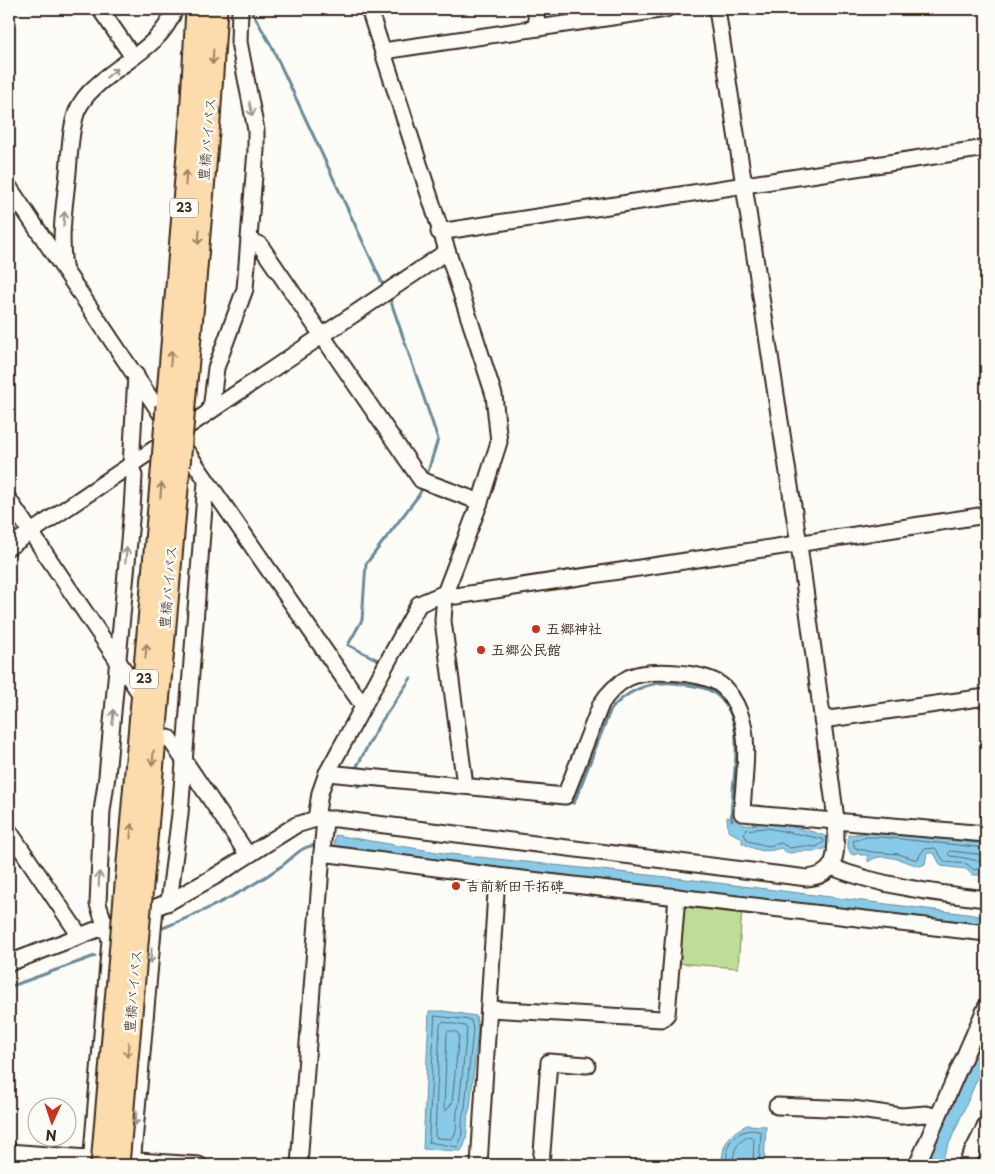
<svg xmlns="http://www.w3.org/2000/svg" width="995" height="1174" font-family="'Playpen Sans','Klee One',sans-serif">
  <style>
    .green { fill: #bede97; stroke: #7c845a }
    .water { fill: #88cbe9; stroke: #698b98 }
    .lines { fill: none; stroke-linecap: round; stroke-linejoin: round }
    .shore { stroke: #5a6a6f; stroke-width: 1 }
    .stream { stroke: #698b98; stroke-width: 3 }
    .minor-casing { stroke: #3b2a1e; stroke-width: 19 }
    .highway-casing { stroke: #3b2a1e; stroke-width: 25 }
    .minor { stroke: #fdfcf7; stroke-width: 15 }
    .highway { stroke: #fcdcac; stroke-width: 21 }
    .highway-bridge-casing { stroke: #3b2a1e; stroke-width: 25; stroke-linecap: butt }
    .highway-bridge { stroke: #fcdcac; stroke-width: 21 }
    .oneway { stroke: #9c8365 }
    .oneway2 { stroke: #9c938a }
    .poi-dot { fill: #c8321e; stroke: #fdfcf7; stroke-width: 2 }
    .labels { text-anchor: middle; stroke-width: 5; stroke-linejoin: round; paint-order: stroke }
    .shield { fill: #fdfcf7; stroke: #75695f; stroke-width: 1 }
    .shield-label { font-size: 12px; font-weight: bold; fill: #3b2a1e }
    .street-label { font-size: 14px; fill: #3b2a1e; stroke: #fdfcf7 }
    .poi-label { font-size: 14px; font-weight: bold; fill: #3b2a1e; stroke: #fdfcf7; text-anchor: start }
  </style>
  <rect width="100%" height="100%" fill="#fdfcf7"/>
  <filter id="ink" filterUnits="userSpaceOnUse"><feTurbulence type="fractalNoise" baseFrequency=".02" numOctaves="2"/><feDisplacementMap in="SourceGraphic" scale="10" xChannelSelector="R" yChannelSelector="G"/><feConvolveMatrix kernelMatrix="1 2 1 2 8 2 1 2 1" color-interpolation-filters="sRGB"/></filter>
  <g filter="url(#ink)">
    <!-- green -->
    <path class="green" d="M684,902L742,909L738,968L676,963Z"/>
    <!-- water -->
    <g class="water">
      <path d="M727,817C735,818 738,823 745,825C751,826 759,823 765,823C775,822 825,833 830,839L827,848C816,852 815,851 803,851C792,851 792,857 781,848C765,853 757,851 742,843V838L728,831Z"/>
      <path d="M881,831L986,844V876L981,873L980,875H972L966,869L941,866L934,853H927L925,864L920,866C903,862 883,850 868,862V855H860L858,853L855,855L851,854L848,847V835Z"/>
      <path d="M335,835L449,854L686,879L967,914L986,917V926L334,849Z"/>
      <path d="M429,1011H444L476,1016L478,1029L470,1108C464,1121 471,1137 461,1151L423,1149Z"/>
      <path d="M986,1031V1059L946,1151L939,1165H924Z"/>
      <path d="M747,1125L766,1126L764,1165H722C722,1144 728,1134 747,1125Z"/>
    </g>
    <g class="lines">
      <!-- shore -->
      <g class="shore">
        <path d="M767,828L823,839L824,842L816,847L803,846L790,848L781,843L768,846L748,841L744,834L746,830Z"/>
        <path d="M986,848L881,837H866L853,841L855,848L872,852L899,854L917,860L924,849L935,848L945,862L967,864L974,870L981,868L986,870"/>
        <path d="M986,855L950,851L948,853L950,856C963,857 974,860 986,863"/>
        <path d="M435,1016L471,1020L473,1029L465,1107C459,1119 466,1135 457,1147L429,1142Z"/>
        <path d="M443,1022L465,1026L467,1029L459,1105C454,1116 460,1129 452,1139L437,1138L435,1136L440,1025Z"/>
        <path d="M449,1031L457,1032L459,1035L452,1103L446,1111L444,1108L447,1033Z"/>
        <path d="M727,1165C727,1159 726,1150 729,1144C735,1133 750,1127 761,1132L759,1165"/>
        <path d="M733,1165C733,1151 736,1142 750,1136L754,1138L753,1165"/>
      </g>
      <!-- stream -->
      <g class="stream">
        <path d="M251,10L272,47L385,289"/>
        <path d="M389,296L438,439L426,478"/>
        <path d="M382,662L348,645L362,620L366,564L419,495L423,486"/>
        <path d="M355,770L379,725L411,678"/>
        <path d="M357,786L377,785"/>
        <path d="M567,802L574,803L610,711C624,692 649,681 673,683C686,685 703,685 714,693C744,714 736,758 733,789C733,799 730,810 732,820"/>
        <path d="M163,928C203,912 245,892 280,867C295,857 300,845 319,845"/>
        <path d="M9,987L95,956"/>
      </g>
      <!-- minor casing -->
      <g class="minor-casing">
        <g id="minor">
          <path d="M100,9L133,57"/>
          <path d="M535,9L538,28"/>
          <path d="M383,51L666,9"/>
          <path d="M9,187L167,423"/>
          <path d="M439,232L986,148"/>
          <path d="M249,239L260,245L421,480L480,502"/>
          <path d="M64,266C59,235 65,203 68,172C70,152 70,130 77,111C81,102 87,94 95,87C123,60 161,47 175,9"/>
          <path d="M209,412L212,402L216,368L245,289L256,150V130L239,42L240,9"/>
          <path d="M180,442L363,706"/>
          <path d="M9,500L139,692"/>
          <path d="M9,547L446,252"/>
          <path d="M822,720L986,697"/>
          <path d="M169,738L248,855"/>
          <path d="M327,773L565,796L601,704C608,693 617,684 628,678C648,668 699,672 718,683C728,689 736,703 740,714C751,743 743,782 742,813L986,834"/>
          <path d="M465,785L443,621L445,593L456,596L986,515"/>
          <path d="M316,819L320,793L327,773L419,604L445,593L480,502L499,442L494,395L369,9"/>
          <path d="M9,831L80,936"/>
          <path d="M322,853L325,819"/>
          <path d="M831,867C880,886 934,893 986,899"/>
          <path d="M169,902L180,814L206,482"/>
          <path d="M9,963L169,902L214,877L296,825L316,819H337L807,878C842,875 835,847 836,819L799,545L717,9"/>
          <path d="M489,1009L662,1019L667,1014L677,897"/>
          <path d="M777,1106L853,1109L901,1116L926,1114L938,1117"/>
          <path d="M9,1152L100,1159"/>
          <path d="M123,1160L199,1165"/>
          <path d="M91,1165L110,940L98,904L102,811L107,776L132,509L134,476L131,466L136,375"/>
          <path d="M132,1165L155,908"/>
          <path d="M299,1165L322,853L497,876L986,933"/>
          <path d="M479,1165L497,876"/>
          <path d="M541,1165L549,1062L587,1065"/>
          <path d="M917,1165L986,1007"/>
          <path d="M966,1165L986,1125"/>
        </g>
      </g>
      <!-- highway casing -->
      <g class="highway-casing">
        <g id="highway">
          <path d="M184,405L209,121L216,9"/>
          <path d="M167,406L191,118L197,9"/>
          <path d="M125,897L163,461"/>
          <path d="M141,897L179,466"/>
        </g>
      </g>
      <!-- minor -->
      <use href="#minor" class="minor"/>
      <!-- highway -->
      <use href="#highway" class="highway"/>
      <!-- highway-bridge casing -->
      <g class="highway-bridge-casing">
        <g id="highway-bridge">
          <path d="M163,461L167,406"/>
          <path d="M179,466L184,405"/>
          <path d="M102,1165L125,897"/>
          <path d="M118,1165L141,897"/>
        </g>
      </g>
      <!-- highway-bridge -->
      <use href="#highway-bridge" class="highway-bridge"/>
    </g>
    <!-- one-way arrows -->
    <defs><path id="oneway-shaft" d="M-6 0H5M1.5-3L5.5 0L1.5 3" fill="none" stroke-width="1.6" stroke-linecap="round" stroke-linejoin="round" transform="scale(1.25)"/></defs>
    <g class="oneway">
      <use href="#oneway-shaft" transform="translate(213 57) rotate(93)"/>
      <use href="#oneway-shaft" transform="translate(186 178) rotate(-85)"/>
      <use href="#oneway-shaft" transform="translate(199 237) rotate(95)"/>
      <use href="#oneway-shaft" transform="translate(171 358) rotate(-85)"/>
      <use href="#oneway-shaft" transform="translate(161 490) rotate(-85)"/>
      <use href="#oneway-shaft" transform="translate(146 651) rotate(-85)"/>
      <use href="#oneway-shaft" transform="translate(153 758) rotate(95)"/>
      <use href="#oneway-shaft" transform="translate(131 831) rotate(-85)"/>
      <use href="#oneway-shaft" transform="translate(128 1050) rotate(95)"/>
    </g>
    <g class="oneway2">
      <use href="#oneway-shaft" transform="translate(112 73) rotate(-38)"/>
      <use href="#oneway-shaft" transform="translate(251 109) rotate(78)"/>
      <use href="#oneway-shaft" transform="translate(64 219) rotate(-85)"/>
      <use href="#oneway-shaft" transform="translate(126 555) rotate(-85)"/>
      <use href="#oneway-shaft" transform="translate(113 717) rotate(-85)"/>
      <use href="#oneway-shaft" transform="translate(99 879) rotate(-88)"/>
      <use href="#oneway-shaft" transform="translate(151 956) rotate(95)"/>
      <use href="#oneway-shaft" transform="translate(136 1118) rotate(95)"/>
    </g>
  </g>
  <!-- markers -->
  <g class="poi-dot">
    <circle cx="536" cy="629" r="5"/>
    <circle cx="481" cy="650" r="5"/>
    <circle cx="456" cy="886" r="5"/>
  </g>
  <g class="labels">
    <!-- shield labels -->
    <g class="shield">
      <rect x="170" y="198.5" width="28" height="19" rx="4"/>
      <rect x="130" y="669.5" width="28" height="19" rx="4"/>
    </g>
    <g class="shield-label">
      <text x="184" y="212">23</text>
      <text x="144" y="683">23</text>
    </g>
    <!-- street labels -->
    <g class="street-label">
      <text transform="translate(207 139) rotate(-85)" y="5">豊橋バイパス</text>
      <text transform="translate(168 587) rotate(-85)" y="5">豊橋バイパス</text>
      <text transform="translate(133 991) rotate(-85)" y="5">豊橋バイパス</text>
    </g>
    <!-- poi labels -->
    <g class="poi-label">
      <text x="546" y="634">五郷神社</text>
      <text x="491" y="655">五郷公民館</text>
      <text x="466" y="891">吉前新田干拓碑</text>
    </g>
  </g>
  <!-- margin -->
  <rect width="995" height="1174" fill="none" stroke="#fdfcf7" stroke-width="30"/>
  <rect x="15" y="15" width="965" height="1144" fill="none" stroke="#3b2a1e" stroke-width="2" filter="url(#ink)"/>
  <!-- north arrow -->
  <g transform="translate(52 1122) rotate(183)"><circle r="24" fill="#fdfcf7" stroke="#afa8a0"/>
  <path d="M0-4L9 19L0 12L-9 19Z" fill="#c8321e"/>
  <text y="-8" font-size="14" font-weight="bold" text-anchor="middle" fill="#3b2a1e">N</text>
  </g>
</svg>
